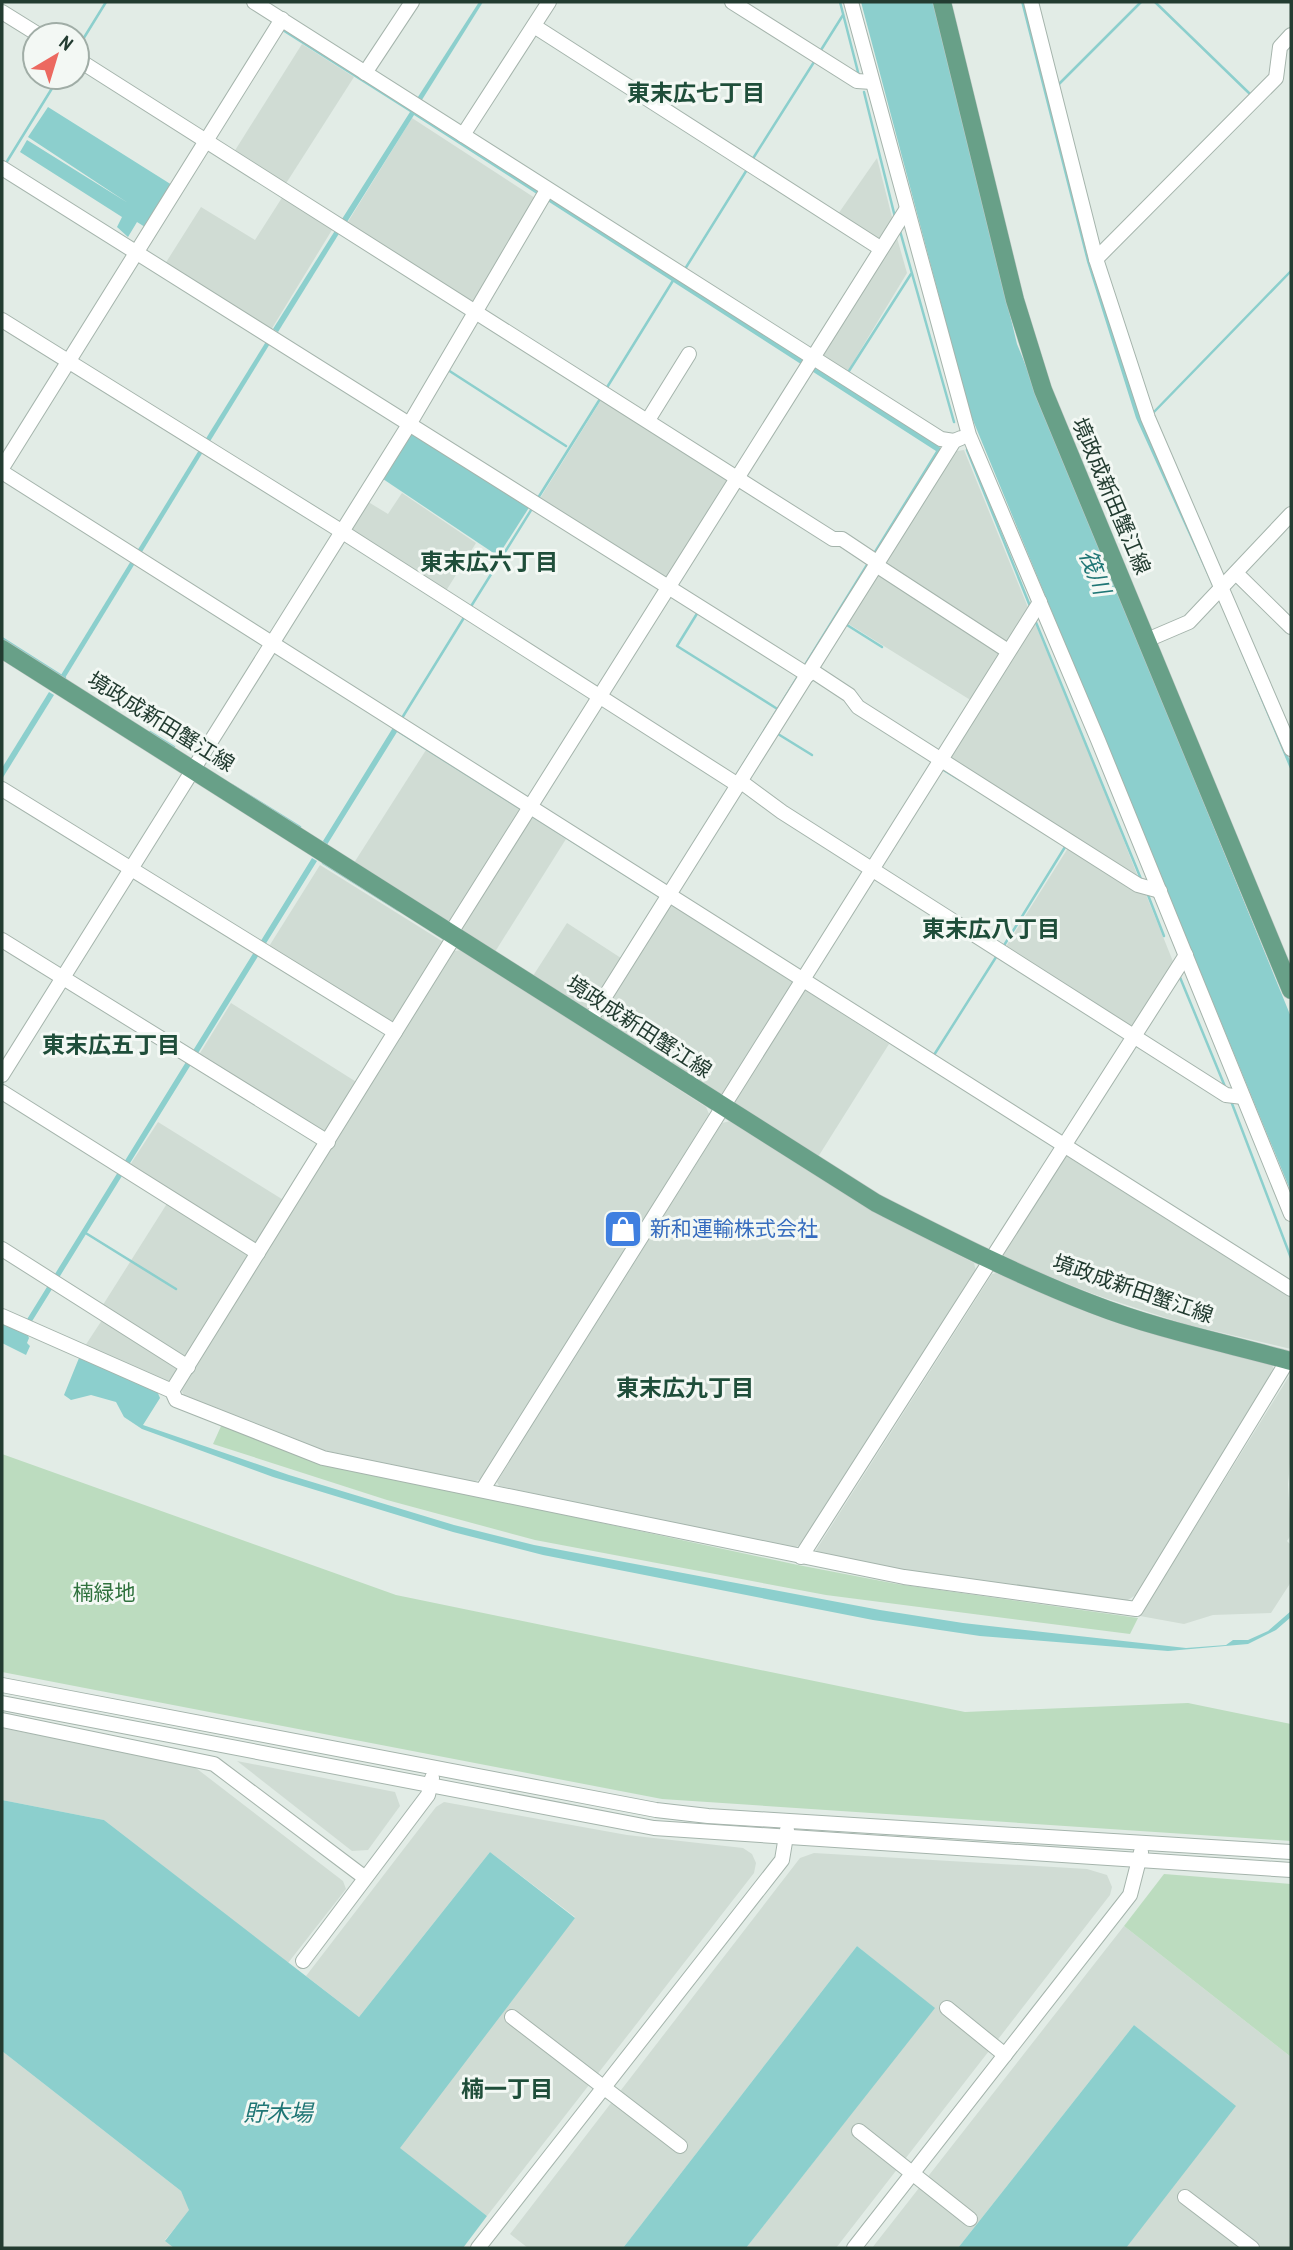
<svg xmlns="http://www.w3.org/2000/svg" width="1293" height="2250" font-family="'Archivo Narrow','Noto Sans JP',sans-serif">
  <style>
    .built { fill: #d0dcd4 }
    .green { fill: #bcdcbf }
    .water { fill: #8ccfcd }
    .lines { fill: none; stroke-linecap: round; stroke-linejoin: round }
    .stream { stroke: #8ccfcd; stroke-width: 2.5 }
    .minor-casing { stroke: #a5b4ac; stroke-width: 16 }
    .major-casing { stroke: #c1c8c5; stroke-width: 19 }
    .minor { stroke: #fff; stroke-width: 14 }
    .major { stroke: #68a088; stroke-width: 18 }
    .labels { text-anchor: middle; stroke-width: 6; stroke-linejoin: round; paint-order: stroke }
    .street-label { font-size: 21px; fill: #233c31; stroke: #f3f8f4 }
    .shop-label { font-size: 21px; fill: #366cbe; stroke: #f3f8f4; text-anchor: start }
    .park-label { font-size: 21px; fill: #2f713d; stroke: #f3f8f4 }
    .neighbourhood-label { font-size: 23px; font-weight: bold; fill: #1f4e3a; stroke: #f3f8f4 }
    .water-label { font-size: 23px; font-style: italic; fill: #1f7675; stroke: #f3f8f4 }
  </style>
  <rect width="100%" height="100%" fill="#e2ece6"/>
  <!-- built -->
  <g class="built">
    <path d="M302,44L354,77L285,185L234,152Z"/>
    <path d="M412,118L535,198L473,303L346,225Z"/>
    <path d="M877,158L893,221L879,241L836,217Z"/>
    <path d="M285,193L335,225L271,330L165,264L201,207L255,240Z"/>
    <path d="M895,231L907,273L846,374L817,356Z"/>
    <path d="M603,397L730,477L669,582L539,500Z"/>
    <path d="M964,450L1029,610L1008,645L883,564L957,451Z"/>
    <path d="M402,493L476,543L444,594L349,532L365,500L388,514Z"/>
    <path d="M878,573L1002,654L972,701L847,623Z"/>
    <path d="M1033,618L1104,790L1140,882L948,758Z"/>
    <path d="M426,750L523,811L449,925L352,866Z"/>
    <path d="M530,816L566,839L493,955L459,928Z"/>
    <path d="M1068,848L1145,892L1174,964L1132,1028L1005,948Z"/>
    <path d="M320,865L445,943L394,1025L268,948Z"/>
    <path d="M670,903L795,984L723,1097L599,1019Z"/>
    <path d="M567,923L624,960L589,1016L531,979Z"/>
    <path d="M462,950L706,1107L709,1114L483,1478L474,1482L322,1450L184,1395L181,1390L454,951Z"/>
    <path d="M800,987L889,1044L818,1157L729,1101Z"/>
    <path d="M231,1003L358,1083L324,1137L197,1058Z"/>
    <path d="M730,1121L870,1210L974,1263L976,1271L802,1544L792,1549L499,1486L497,1482L722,1123Z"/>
    <path d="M158,1122L285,1201L257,1245L128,1168Z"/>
    <path d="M1062,1153L1291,1298V1349L1185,1324L1096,1295L998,1256Z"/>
    <path d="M168,1202L251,1255L186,1358L101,1308Z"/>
    <path d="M996,1273L1090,1312L1272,1365L1275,1371L1136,1595L1126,1601L907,1571L818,1554L816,1550L992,1274Z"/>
    <path d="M104,1317L180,1366L171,1384L83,1349Z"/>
    <path d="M1291,1373V1453L1288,1484L1291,1535L1287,1541L1291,1545V1582L1271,1613L1213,1615L1184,1624L1140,1616Z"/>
    <path d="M2,1728L192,1765L343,1881L346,1889L288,1963L104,1820L2,1800Z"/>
    <path d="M237,1761L395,1792L400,1806L368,1850L352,1851Z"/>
    <path d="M444,1802L627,1835L743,1848L752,1854L756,1863L754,1873L487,2216L399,2148L575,1917L490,1852L359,2017L306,1976L436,1807Z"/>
    <path d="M814,1853L1087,1869L1107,1875L1112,1887L1110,1895L836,2248H746L934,2008L857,1946L623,2248H528L510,2234L800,1858Z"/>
    <path d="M1124,1926L1291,2057L1289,2248H1125L1235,2106L1134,2025L958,2248H872Z"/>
    <path d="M2,2051L181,2191L190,2210L165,2240L174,2248H2Z"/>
  </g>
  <!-- green -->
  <g class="green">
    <path d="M222,1424L481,1497L798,1565L897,1584L1138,1618L1130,1634L826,1595L535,1540L387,1500L213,1444Z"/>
    <path d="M2,1454L396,1595L965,1712L1188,1703L1291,1724V1841L662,1799L2,1672Z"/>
    <path d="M1164,1874L1291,1884V2057L1124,1926Z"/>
  </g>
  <!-- water -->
  <g class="water">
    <path d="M479,2H483L420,103L416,100Z"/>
    <path d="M861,2H935L1017,344L1291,1017V1192L970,413Z"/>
    <path d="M1021,2H1024L1089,262L1136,402L1291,763V771L1221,605L1136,418L1087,262Z"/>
    <path d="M281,25L935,442L943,451L666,887L936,451L414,115L347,222L342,219L410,112L279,29Z"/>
    <path d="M48,107L172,185L145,227L137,222L128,237L117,227L122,217L20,152L27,140L128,203L28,137Z"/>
    <path d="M336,229L340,232L278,332L273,329Z"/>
    <path d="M267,340L271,342L209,443L205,440Z"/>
    <path d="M412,432L530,506L498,556L383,479Z"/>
    <path d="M199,450L203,452L65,678L61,675Z"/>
    <path d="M49,692L54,695L2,779V768Z"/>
    <path d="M394,726L664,897L663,900L397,732L325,848L323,841Z"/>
    <path d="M312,858L317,861L26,1331L29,1338L27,1343L30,1346L26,1355L2,1343V1323L21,1329Z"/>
    <path d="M79,1358L157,1391L160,1398L143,1425L289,1475L454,1525L534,1545L880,1610L963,1623L1186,1648L1226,1645L1233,1640H1248L1268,1631L1291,1611V1617L1276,1630L1248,1644L1168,1651L980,1636L873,1620L543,1555L453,1532L273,1477L142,1429L124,1417L116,1402L91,1395L71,1400L64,1395Z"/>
    <path d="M2,1800L104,1820L359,2017L490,1852L575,1918L400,2148L487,2216L463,2248H174L165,2241L189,2210L181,2191L2,2051Z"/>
    <path d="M857,1946L935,2008L746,2248H623Z"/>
    <path d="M1134,2025L1236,2106L1126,2248H958Z"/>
  </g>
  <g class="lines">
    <!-- stream -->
    <g class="stream">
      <path d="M840,2L859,76"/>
      <path d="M1155,2L1250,94"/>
      <path d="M77,49L106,2"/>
      <path d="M821,50L843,15"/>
      <path d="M1058,85L1141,2"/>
      <path d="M864,92L895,217"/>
      <path d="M752,160L814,62"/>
      <path d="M6,163L59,77"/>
      <path d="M900,231L954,422"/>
      <path d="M685,269L748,168"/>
      <path d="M448,370L566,446"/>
      <path d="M847,374L911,274"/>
      <path d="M606,389L674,279"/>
      <path d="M1152,414L1291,271"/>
      <path d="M967,450L1030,606"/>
      <path d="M538,498L600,399"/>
      <path d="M470,608L533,507"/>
      <path d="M698,612L677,646L779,710"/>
      <path d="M1035,620L1141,879"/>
      <path d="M847,625L882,647"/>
      <path d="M2,638L65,678"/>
      <path d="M402,718L465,616"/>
      <path d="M150,732L174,747"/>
      <path d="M778,734L812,755"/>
      <path d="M942,769L960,780"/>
      <path d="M232,785L300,827"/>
      <path d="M323,863L398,910"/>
      <path d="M1148,895L1164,936"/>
      <path d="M1003,947L1065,847"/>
      <path d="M1179,975L1226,1089"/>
      <path d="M934,1055L998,954"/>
      <path d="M1231,1101L1291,1258"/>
      <path d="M84,1232L176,1289"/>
    </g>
    <!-- minor casing -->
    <g class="minor-casing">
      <g id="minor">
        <path d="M254,2L941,439L954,441"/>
        <path d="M732,2L857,81L872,82"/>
        <path d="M851,2L969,435L1098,740L1291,1214"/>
        <path d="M1031,2L1096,259L1148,418L1291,749"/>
        <path d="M2,12L39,35"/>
        <path d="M534,26L880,248"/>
        <path d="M77,59L833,539H842L878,563"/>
        <path d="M365,73L412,2"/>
        <path d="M463,135L549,2"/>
        <path d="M2,168L808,675"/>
        <path d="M1096,259L1276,78L1280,47L1291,35"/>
        <path d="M2,320L341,531L738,785"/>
        <path d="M648,420L689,354"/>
        <path d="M2,468L282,19"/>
        <path d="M2,472L1291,1289"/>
        <path d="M876,565L1008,651"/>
        <path d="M1236,573L1291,627"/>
        <path d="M1147,640L1189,622L1291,514"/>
        <path d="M811,670L849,695L858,707L1138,885L1160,891"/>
        <path d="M740,781L782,812L1226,1095L1243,1097"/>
        <path d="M2,789L395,1032"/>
        <path d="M450,934L906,210"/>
        <path d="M2,940L328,1142"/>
        <path d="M589,1022L954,441L961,438"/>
        <path d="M2,1075L410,423L547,190"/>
        <path d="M2,1092L258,1253"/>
        <path d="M2,1249L188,1367"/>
        <path d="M2,1316L172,1391L176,1400L323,1458L904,1577L1136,1609L1288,1360"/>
        <path d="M172,1391L454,937"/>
        <path d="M483,1489L1040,602"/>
        <path d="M801,1557L1186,955"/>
        <path d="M2,1685L656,1810L708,1816L1291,1852"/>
        <path d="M2,1703L654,1828L1291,1870"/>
        <path d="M2,1720L214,1764L364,1877"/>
        <path d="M303,1961L428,1795L432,1778"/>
        <path d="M947,2008L1005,2055"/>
        <path d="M512,2017L680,2146"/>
        <path d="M859,2131L970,2219"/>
        <path d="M1185,2197L1252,2248"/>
        <path d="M478,2248L782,1860L787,1830"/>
        <path d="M854,2248L1130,1895L1141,1852"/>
      </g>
    </g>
    <!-- major casing -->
    <g class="major-casing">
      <g id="major">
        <path d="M942,2L1015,300L1043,390L1291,990"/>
        <path d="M2,649L876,1203C947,1239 1017,1275 1092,1304C1156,1329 1225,1343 1291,1361"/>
      </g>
    </g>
    <!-- minor -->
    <use href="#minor" class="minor"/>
    <!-- major -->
    <use href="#major" class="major"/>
  </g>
  <!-- icons -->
  <defs>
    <g id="shop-square" transform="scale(2.0125)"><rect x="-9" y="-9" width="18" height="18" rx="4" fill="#3f7fe0" stroke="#f3f8f4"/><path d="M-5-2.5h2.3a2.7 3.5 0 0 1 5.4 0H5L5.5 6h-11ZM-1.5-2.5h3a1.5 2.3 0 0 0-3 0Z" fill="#fff"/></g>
  </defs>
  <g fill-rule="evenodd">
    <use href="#shop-square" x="623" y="1229"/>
  </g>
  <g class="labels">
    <!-- street labels -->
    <g class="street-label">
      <text transform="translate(1111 496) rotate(67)" y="7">境政成新田蟹江線</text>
      <text transform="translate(161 722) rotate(32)" y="7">境政成新田蟹江線</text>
      <text transform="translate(639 1027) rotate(33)" y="7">境政成新田蟹江線</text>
      <text transform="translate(1133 1289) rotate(19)" y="7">境政成新田蟹江線</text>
    </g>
    <!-- shop labels -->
    <g class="shop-label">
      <text x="650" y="1236">新和運輸株式会社</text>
    </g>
    <!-- park labels -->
    <g class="park-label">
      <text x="104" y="1600">楠緑地</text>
    </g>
    <!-- neighbourhood labels -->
    <g class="neighbourhood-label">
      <text x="696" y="101">東末広七丁目</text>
      <text x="489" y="570">東末広六丁目</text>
      <text x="991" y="937">東末広八丁目</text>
      <text x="111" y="1053">東末広五丁目</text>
      <text x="685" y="1396">東末広九丁目</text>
      <text x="507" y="2097">楠一丁目</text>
    </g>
    <!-- water labels -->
    <g class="water-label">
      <text transform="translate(1095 572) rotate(69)" y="8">筏川</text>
      <text x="278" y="2121">貯木場</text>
    </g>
  </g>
  <!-- border -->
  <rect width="1293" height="2250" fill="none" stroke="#233c31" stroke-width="7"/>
  <!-- north arrow -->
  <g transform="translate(56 56) rotate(38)"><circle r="33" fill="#f3f8f4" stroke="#a0ada6" stroke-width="2"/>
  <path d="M0-5L12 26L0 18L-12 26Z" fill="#ec6960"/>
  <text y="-10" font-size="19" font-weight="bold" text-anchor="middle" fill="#233c31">N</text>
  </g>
</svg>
